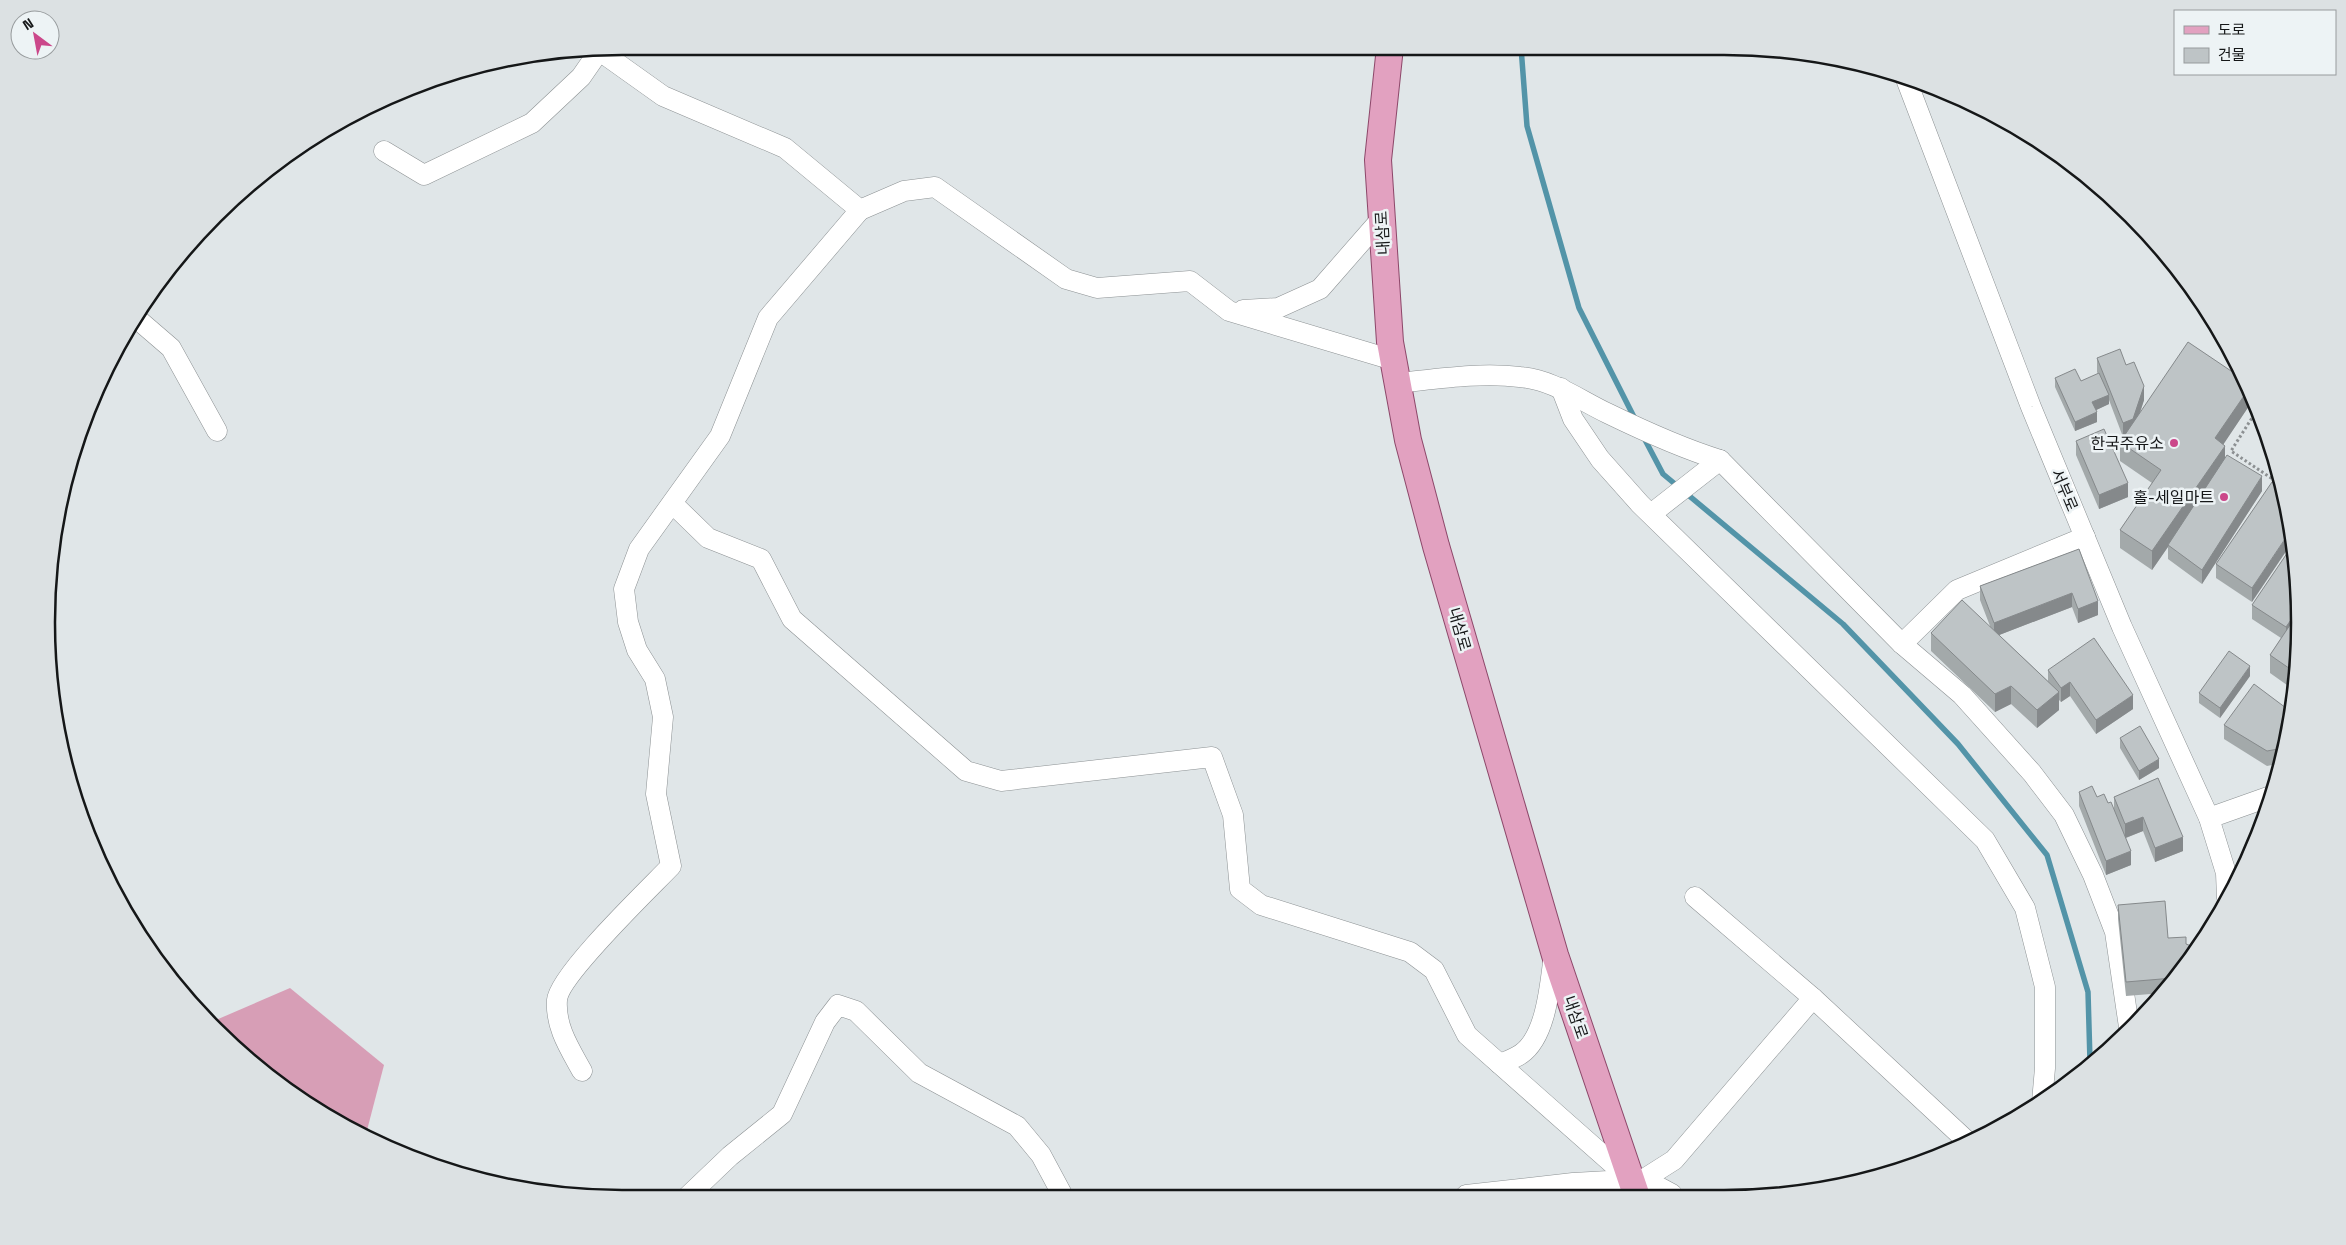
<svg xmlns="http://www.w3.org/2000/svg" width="2346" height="1245" font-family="'Space Grotesk','Noto Sans KR',sans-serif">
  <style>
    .forest { fill: #d79eb6 }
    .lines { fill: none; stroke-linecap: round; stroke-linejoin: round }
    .stream { stroke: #5394a8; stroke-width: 5.5 }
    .minor-casing { stroke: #8c9193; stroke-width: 21 }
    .major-casing { stroke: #8d486a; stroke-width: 28 }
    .path { stroke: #8c9092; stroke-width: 3; stroke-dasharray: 2.5 2.5; stroke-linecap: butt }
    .minor { stroke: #fff; stroke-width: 20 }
    .major { stroke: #e2a1c0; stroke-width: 26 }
    .wall { fill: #a3a9aa }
    .shaded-wall { fill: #85898b }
    .building { fill: #bec4c6; stroke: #85898b }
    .poi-dot { fill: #cb478a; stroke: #edf3f5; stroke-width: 2 }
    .labels { text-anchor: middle; stroke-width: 5; stroke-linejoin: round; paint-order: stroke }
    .street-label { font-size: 16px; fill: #151718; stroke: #edf3f5 }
    .poi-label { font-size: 16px; fill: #151718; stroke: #edf3f5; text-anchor: end }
    .rim { fill: none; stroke: #151718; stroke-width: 2.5 }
  </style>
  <rect width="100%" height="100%" fill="#e0e6e8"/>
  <!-- forest -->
  <path class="forest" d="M290,988L384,1065L365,1138L272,1080L209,1023Z"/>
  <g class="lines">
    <!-- stream -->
    <g class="stream">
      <path d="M1521,47L1527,126L1579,308L1635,419"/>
      <path d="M1643,436L1663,474L1843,624L1958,744L2047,855L2088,992L2090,1061"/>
    </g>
    <!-- minor casing -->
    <g class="minor-casing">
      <g id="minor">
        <path d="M597,49L663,96L785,148L860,210L904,191L935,187L1066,279L1097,288L1190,281L1229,311L1393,360"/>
        <path d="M1906,79L2031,407L2122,627L2209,818L2226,873L2227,898"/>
        <path d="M384,151L424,175L532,123L581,77L599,51"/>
        <path d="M1243,310L1278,308L1320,289L1382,218"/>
        <path d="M135,317L171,348L217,431"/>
        <path d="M1398,383C1437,379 1480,372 1520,377C1553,380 1578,399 1607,413C1644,431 1681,448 1720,460L1902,644L1962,695L2032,773L2064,815L2093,875L2115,932L2129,1027"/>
        <path d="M1561,388L1573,419L1600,459L1640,504L1985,840L2025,908L2045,987V1068L2042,1102"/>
        <path d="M673,504L708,538L761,559L792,619L966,771L1001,781L1212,757L1233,815L1240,889L1261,905L1410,952L1434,970L1467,1035L1631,1180"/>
        <path d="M1651,514L1720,460"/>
        <path d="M1902,644L1957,590L2085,537"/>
        <path d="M2209,818L2271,796"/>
        <path d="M1695,897L1813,998L1968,1142"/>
        <path d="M1500,1064C1507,1061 1515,1058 1521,1054C1547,1036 1550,983 1554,955"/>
        <path d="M582,1071C570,1049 555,1027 557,1000C559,975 650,888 671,866L656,794L663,717L655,679L637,650L628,622L624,589L639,549L720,436L768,318L860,210"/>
        <path d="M1644,1179L1674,1160L1813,998"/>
        <path d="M1466,1195L1573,1183L1644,1179L1672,1194"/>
        <path d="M687,1197L730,1156L782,1114L825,1022L838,1005L856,1011L919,1073L1017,1126L1041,1155L1063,1196"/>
      </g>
    </g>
    <!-- major casing -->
    <g class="major-casing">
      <path id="major" d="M1390,47L1378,160L1390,342L1408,440L1436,546L1555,955L1636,1194"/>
    </g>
    <!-- path -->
    <path class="path" d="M2257,410L2231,451L2280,484"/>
    <!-- minor -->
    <use href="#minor" class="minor"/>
    <!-- major -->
    <use href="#major" class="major"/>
  </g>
  <!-- wall -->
  <g class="wall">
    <path d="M2097,358L2126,365L2144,400L2140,413L2251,397V403L2223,444L2225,457L2262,491L2202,584L2168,559V547L2152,570L2120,548V530L2152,483L2120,461V442L2123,437L2109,400V404L2096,410L2097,422L2075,431L2055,387V378L2081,381L2098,374L2097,372Z"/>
    <path d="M2076,441L2128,497L2099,509L2076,455Z"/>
    <path d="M2272,482L2252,602L2216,578V564Z"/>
    <path d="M2294,543L2298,660L2294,690L2270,673V655L2281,638L2252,619V605Z"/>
    <path d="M2079,549L2098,615L2078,623L2072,607L1999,635L2048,681V670L2133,709L2096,734L2070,696L2061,702L2059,700V710L2037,728L2011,704L1995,712L1931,651V633L1990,626L1980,600V586Z"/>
    <path d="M2250,676L2220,718L2199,703V693Z"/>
    <path d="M2290,711L2282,763L2267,766L2224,739V725Z"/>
    <path d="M2120,738L2159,768L2139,780L2120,748Z"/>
    <path d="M2158,778L2183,851L2155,862L2143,831L2126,838L2131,865L2106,875L2079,806V792L2097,797L2108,803L2114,809V797Z"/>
    <path d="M2118,905L2168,938L2194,947L2163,993L2126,996L2118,919Z"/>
  </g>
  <!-- shaded-wall -->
  <g class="shaded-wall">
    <path d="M2144,386V400L2133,433L2123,437V423Z"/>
    <path d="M2248,390L2251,397V403L2215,457V438Z"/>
    <path d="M2109,395V404L2092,412V402Z"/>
    <path d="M2097,412V422L2075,431V422Z"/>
    <path d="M2225,446V464L2152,570V551Z"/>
    <path d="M2262,476V491L2202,584V570Z"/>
    <path d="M2128,483V497L2099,509V495Z"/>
    <path d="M2291,530L2293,541L2252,602V588Z"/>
    <path d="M2072,593V607L1994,637V623Z"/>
    <path d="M2098,601V615L2078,623V609Z"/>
    <path d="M2297,611V625L2286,641V627Z"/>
    <path d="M2250,666V676L2220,718V708Z"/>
    <path d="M2070,682V696L2061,702V688Z"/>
    <path d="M2011,686V704L1995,712V694Z"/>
    <path d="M2059,692V710L2037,728V710Z"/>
    <path d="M2133,695V709L2096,734V720Z"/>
    <path d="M2159,759V768L2139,780V771Z"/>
    <path d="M2143,817V831L2125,838V824Z"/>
    <path d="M2183,837V851L2155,862V848Z"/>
    <path d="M2131,851V865L2106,875V861Z"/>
  </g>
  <!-- building -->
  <g class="building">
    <path d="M2188,342L2243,379L2248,390L2215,438L2225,446L2152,551L2120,530L2161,470L2120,442Z"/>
    <path d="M2120,349L2126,365L2134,362L2144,386L2133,419L2123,423L2097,358Z"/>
    <path d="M2075,369L2081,381L2099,373L2109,395L2092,402L2097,412L2075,422L2055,378Z"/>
    <path d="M2104,429L2128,483L2099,495L2076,441Z"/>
    <path d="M2227,455L2262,476L2202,570L2168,545Z"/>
    <path d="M2272,482L2281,488L2291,530L2252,588L2216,564Z"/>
    <path d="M2294,543L2295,548L2297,611L2286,627L2252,605Z"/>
    <path d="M2079,549L2098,601L2078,609L2072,593L1994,623L1980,586Z"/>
    <path d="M1962,600L2059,692L2037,710L2011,686L1995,694L1931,633Z"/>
    <path d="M2296,616L2297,617L2298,660L2296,673L2270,655Z"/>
    <path d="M2094,638L2133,695L2096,720L2070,682L2061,688L2048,670Z"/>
    <path d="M2229,651L2250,666L2220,708L2199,693Z"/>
    <path d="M2254,684L2290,711L2284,748L2267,751L2224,725Z"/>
    <path d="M2140,726L2159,759L2139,771L2120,738Z"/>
    <path d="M2158,778L2183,837L2155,848L2143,817L2125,824L2114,797Z"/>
    <path d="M2092,786L2097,797L2104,794L2108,803L2111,802L2131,851L2106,861L2079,792Z"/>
    <path d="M2256,835L2252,846L2251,840Z"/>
    <path d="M2165,901L2168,938L2186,937V944L2194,947L2173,978L2126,982L2118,905Z"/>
  </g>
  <!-- markers -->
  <g class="poi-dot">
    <circle cx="2174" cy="443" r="5"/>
    <circle cx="2224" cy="497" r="5"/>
  </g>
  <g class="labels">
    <!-- street labels -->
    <g class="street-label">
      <text transform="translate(1382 233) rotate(-93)" y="6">내삼로</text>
      <text transform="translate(2065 490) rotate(67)" y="6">서부로</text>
      <text transform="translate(1460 629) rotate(74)" y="6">내삼로</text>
      <text transform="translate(1576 1017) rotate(71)" y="6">내삼로</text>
    </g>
    <!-- poi labels -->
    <g class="poi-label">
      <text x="2164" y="449">한국주유소</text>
      <text x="2214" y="503">홀-세일마트</text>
    </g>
  </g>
  <!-- crop -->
  <path d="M0 0H2346V1245H0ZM622 55H1724A567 567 0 0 1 2291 622V623A567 567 0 0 1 1724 1190H622A567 567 0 0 1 55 623V622A567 567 0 0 1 622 55Z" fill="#dce1e3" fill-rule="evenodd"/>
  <path class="rim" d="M622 55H1724A567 567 0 0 1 2291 622V623A567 567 0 0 1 1724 1190H622A567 567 0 0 1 55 623V622A567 567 0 0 1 622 55Z"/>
  <!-- legend -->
  <rect x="2174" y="10" width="162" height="65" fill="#edf3f5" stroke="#979b9d"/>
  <rect x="2184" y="26" width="25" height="8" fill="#e2a1c0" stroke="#979b9d"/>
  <text x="2218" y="35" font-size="15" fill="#151718">도로</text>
  <rect x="2184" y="48" width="25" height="15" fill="#bec4c6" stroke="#979b9d"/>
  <text x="2218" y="60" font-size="15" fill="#151718">건물</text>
  <!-- north arrow -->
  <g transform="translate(35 35) rotate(328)"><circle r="24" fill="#edf3f5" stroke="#979b9d"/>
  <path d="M0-4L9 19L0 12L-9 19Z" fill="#cb478a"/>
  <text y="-8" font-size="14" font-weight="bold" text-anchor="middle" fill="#151718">N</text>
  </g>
</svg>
